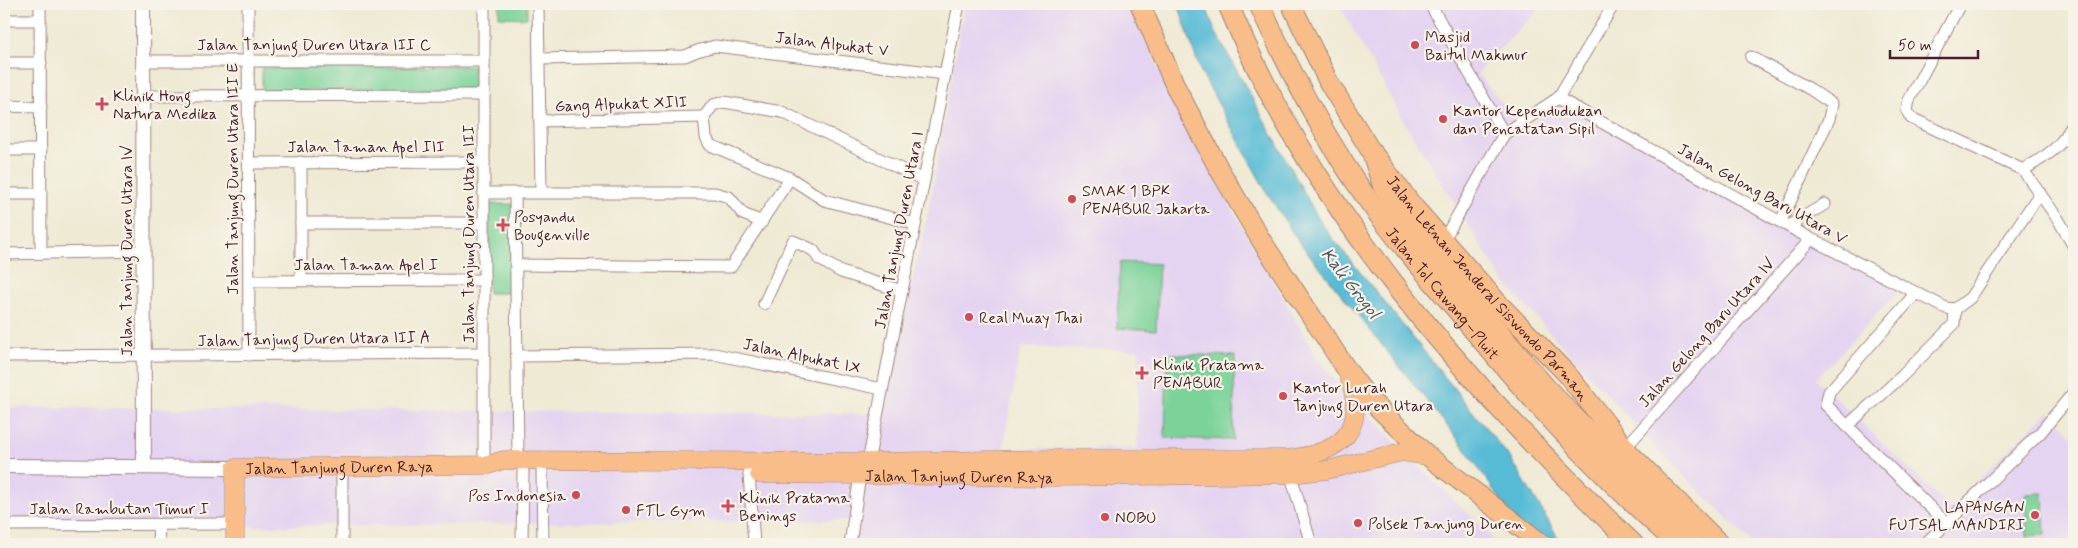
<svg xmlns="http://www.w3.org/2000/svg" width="2078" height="548" font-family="Mynerve,sans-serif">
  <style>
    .built { fill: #e4d3f1; fill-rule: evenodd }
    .green { fill: #7bd399; stroke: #627962 }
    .water { fill: #56bbd5; stroke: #506d80 }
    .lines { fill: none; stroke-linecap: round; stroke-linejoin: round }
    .minor-casing { stroke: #9c8480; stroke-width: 13 }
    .tertiary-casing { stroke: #9c8480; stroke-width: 16 }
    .primary-casing { stroke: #9c8480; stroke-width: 19 }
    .trunk-casing { stroke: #9c8480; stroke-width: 21 }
    .motorway-casing { stroke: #9c8480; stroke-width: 22 }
    .minor { stroke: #fff; stroke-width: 11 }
    .tertiary { stroke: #fff; stroke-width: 14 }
    .primary { stroke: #f9bd89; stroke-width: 18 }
    .trunk { stroke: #f9bd89; stroke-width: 19 }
    .motorway { stroke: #f9bd89; stroke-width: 20 }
    .poi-dot { fill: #d1495b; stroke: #f7f3e8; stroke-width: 2 }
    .labels { text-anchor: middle; stroke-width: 4.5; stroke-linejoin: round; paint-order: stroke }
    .poi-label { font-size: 16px; fill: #4a1f2b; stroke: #f7f3e8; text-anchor: start }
    .street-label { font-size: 16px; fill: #4a1f2b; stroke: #f7f3e8 }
    .water-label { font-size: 18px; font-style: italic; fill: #4e5666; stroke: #f7f3e8 }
  </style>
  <rect width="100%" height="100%" fill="#f7f3e8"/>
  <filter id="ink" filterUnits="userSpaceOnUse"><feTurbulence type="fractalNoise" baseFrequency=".02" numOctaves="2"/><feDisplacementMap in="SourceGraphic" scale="10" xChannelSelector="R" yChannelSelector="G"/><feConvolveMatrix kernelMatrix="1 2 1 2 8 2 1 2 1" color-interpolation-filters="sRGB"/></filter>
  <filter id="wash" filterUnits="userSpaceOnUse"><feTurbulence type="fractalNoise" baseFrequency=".0096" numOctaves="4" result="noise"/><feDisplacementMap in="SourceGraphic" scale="20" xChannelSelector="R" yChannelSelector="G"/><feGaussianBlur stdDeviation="1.12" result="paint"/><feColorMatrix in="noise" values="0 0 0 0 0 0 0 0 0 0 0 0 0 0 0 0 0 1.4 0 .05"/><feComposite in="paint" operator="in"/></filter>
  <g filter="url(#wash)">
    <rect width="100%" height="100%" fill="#efead4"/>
    <!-- built -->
    <g class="built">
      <path d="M965,4H1128L1190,135L1322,366L1419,467L1485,530L1497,544H850V520L4,529V407L880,414L929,209ZM1021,347L1139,350L1137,448L1003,449Z"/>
      <path d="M1339,4H1544L1477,73L1525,130L1565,96L1830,247L1908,281L1816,379L1950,508L2049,411L2074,437V544H1753L1653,445L1503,281L1404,122Z"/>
    </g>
    <!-- green -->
    <g class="green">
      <path d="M499,4H527V18L499,17Z"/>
      <path d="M474,66V89L262,91V68Z"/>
      <path d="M490,204H519L517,293H488Z"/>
      <path d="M1120,262L1159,264L1156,330L1117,328Z"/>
      <path d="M1167,354L1235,356L1233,440L1165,438Z"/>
      <path d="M2043,493L2045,535L2027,536L2025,494Z"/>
    </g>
    <!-- water -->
    <path class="water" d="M1178,4H1205L1215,31L1322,225L1511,459L1562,544H1531L1464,447L1296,238L1266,191L1200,70Z"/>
  </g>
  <g filter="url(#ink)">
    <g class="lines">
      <!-- minor casing -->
      <g class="minor-casing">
        <g id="minor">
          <path d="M40,4L41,253"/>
          <path d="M248,4L249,355"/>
          <path d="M538,4L541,192"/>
          <path d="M1430,4L1504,134"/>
          <path d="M1960,4L1909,100L1907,111L1911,118L2023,170L2058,219L2074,247"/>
          <path d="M4,20H40"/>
          <path d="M1751,57L1810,89L1832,104L1829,119L1781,221"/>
          <path d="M539,59L685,56L697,51L715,46L945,74"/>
          <path d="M143,61H484"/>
          <path d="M4,63H41"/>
          <path d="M143,96L484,95"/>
          <path d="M1558,98L1811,239L1946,308L1955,309"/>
          <path d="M4,106L41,107"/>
          <path d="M704,117L706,137L710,145L790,178L824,200L915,224"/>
          <path d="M704,117L713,105L724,102L782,112L924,180"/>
          <path d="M540,121L704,117"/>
          <path d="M4,150H41"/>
          <path d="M249,163L484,162"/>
          <path d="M2023,170C2049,154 2059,150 2074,122"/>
          <path d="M484,193H715L729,197L743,214L762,222"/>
          <path d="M515,193L518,460"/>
          <path d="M4,194H41"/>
          <path d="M301,223H484"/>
          <path d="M1789,226L1825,204"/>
          <path d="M1443,241L1504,134L1558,98L1614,4"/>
          <path d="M4,254L144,251"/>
          <path d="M516,265L731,267L790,178"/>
          <path d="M301,280V162"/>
          <path d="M249,281L484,280"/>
          <path d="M1916,293L1829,392L1826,405L1947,524"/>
          <path d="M764,304L793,241L813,250L819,259L841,272L902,291"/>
          <path d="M4,356L484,353"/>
          <path d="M517,356L714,354L882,389"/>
          <path d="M1847,426L1902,376L1954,324L1955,309L1970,298L2040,193"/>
          <path d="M1625,448L1811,239"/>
          <path d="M868,462L959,4"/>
          <path d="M484,465V4"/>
          <path d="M1289,469L1311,544"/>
          <path d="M542,471L543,544"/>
          <path d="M749,474L754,544"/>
          <path d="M4,525L235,524"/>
          <path d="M158,525L159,544"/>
          <path d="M342,544V467"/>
          <path d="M522,544L523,471"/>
          <path d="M850,544L860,475"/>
          <path d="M1925,544L2040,433L2074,392"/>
        </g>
      </g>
      <!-- tertiary casing -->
      <g class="tertiary-casing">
        <g id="tertiary">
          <path d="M143,4L144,467"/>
          <path d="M4,466L235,468"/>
        </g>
      </g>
      <!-- primary casing -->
      <g class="primary-casing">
        <g id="primary">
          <path id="s1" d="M759,474L1054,477L1290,474L1327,470L1402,452L1428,456"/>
          <path id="s2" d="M235,544V468L489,465L503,460L868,462L1054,459H1287C1342,453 1369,431 1348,374"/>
        </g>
      </g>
      <!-- trunk casing -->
      <g class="trunk-casing">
        <g id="trunk">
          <path d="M1140,4L1177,90L1219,169L1261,240L1347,370L1369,399L1428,456L1542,544"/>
          <path id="s3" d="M1291,4L1329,83L1369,148L1412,205L1499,304L1567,374L1630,454L1720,544"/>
        </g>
      </g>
      <!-- motorway casing -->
      <g class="motorway-casing">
        <g id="motorway">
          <path d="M1228,4C1314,214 1472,389 1633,544"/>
          <path id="s4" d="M1259,4C1295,82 1336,161 1390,229C1414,261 1442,291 1467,322C1532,401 1602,477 1678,544"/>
          <path d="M1372,152L1383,186L1414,232L1546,388L1645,491L1693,544"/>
        </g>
      </g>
      <!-- minor -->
      <use href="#minor" class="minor"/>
      <!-- tertiary -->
      <use href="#tertiary" class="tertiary"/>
      <!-- primary -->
      <use href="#primary" class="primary"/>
      <!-- trunk -->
      <use href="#trunk" class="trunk"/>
      <!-- motorway -->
      <use href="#motorway" class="motorway"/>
    </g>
  </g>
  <!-- markers -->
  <g class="poi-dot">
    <circle cx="1415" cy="45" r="5"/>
    <path d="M99.5 96.5h5v5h5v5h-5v5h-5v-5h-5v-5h5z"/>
    <circle cx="1443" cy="119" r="5"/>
    <circle cx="1072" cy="199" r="5"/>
    <path d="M500.5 217.5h5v5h5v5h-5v5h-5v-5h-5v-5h5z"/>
    <circle cx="969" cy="317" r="5"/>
    <path d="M1139.5 365.5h5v5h5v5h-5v5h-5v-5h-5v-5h5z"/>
    <circle cx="1283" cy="396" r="5"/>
    <circle cx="576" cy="495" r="5"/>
    <path d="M725.5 498.5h5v5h5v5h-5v5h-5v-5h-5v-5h5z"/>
    <circle cx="626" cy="510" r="5"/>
    <circle cx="2035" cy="515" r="5"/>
    <circle cx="1105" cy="517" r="5"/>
    <circle cx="1358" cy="523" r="5"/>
  </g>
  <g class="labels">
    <!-- poi labels -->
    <g class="poi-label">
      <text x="1425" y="42">Masjid<tspan x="1425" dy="18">Baitul Makmur</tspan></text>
      <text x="113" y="101">Klinik Hong<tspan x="113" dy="18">Natura Medika</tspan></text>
      <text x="1453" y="116">Kantor Kependudukan<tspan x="1453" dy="18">dan Pencatatan Sipil</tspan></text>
      <text x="1082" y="196">SMAK 1 BPK<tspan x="1082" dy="18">PENABUR Jakarta</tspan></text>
      <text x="514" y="222">Posyandu<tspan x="514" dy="18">Bougenville</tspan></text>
      <text x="979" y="323">Real Muay Thai</text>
      <text x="1153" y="370">Klinik Pratama<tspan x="1153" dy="18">PENABUR</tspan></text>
      <text x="1293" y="393">Kantor Lurah<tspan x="1293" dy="18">Tanjung Duren Utara</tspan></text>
      <text x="566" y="501" text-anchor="end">Pos Indonesia</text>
      <text x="739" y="503">Klinik Pratama<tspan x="739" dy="18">Benings</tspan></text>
      <text x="2025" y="512" text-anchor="end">LAPANGAN<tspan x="2025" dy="18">FUTSAL MANDIRI</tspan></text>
      <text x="636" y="516">FTL Gym</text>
      <text x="1115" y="523">NOBU</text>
      <text x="1368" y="529">Polsek Tanjung Duren</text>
    </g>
    <!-- street labels -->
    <g class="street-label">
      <text transform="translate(832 43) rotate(7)" y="6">Jalan Alpukat V</text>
      <text x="314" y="50">Jalan Tanjung Duren Utara III C</text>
      <text transform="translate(621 103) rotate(-2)" y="6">Gang Alpukat XIII</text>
      <text x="366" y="152">Jalan Taman Apel III</text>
      <text transform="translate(232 179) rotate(-90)" y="6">Jalan Tanjung Duren Utara III E</text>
      <text transform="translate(1763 193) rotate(29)" y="6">Jalan Gelong Baru Utara V</text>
      <text transform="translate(898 230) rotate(-79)" y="6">Jalan Tanjung Duren Utara I</text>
      <text transform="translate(468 234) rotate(-90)" y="6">Jalan Tanjung Duren Utara III</text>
      <text transform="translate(126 251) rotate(-90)" y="6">Jalan Tanjung Duren Utara IV</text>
      <text x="366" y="270">Jalan Taman Apel I</text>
      <text dy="6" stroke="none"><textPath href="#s3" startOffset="348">Jalan Letnan Jenderal Siswondo Parman</textPath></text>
      <text dy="6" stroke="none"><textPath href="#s4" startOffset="344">Jalan Tol Cawang–Pluit</textPath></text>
      <text transform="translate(1706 332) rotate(-48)" y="6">Jalan Gelong Baru Utara IV</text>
      <text transform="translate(314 338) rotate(-1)" y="6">Jalan Tanjung Duren Utara III A</text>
      <text transform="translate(802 355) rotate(12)" y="6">Jalan Alpukat IX</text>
      <text dy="6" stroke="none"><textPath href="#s2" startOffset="180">Jalan Tanjung Duren Raya</textPath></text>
      <text dy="6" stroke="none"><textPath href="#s1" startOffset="200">Jalan Tanjung Duren Raya</textPath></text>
      <text x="119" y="514">Jalan Rambutan Timur I</text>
    </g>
    <!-- water labels -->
    <g class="water-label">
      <text transform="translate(1351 283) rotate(52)" y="6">Kali Grogol</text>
    </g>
  </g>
  <!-- margin -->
  <rect width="2078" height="548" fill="none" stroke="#f7f3e8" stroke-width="20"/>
  <!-- scale -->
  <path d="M1890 50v8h88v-8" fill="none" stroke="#4a1f2b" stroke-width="2.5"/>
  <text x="1898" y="50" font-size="15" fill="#4a1f2b" stroke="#f7f3e8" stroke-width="4" paint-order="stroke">50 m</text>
</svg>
